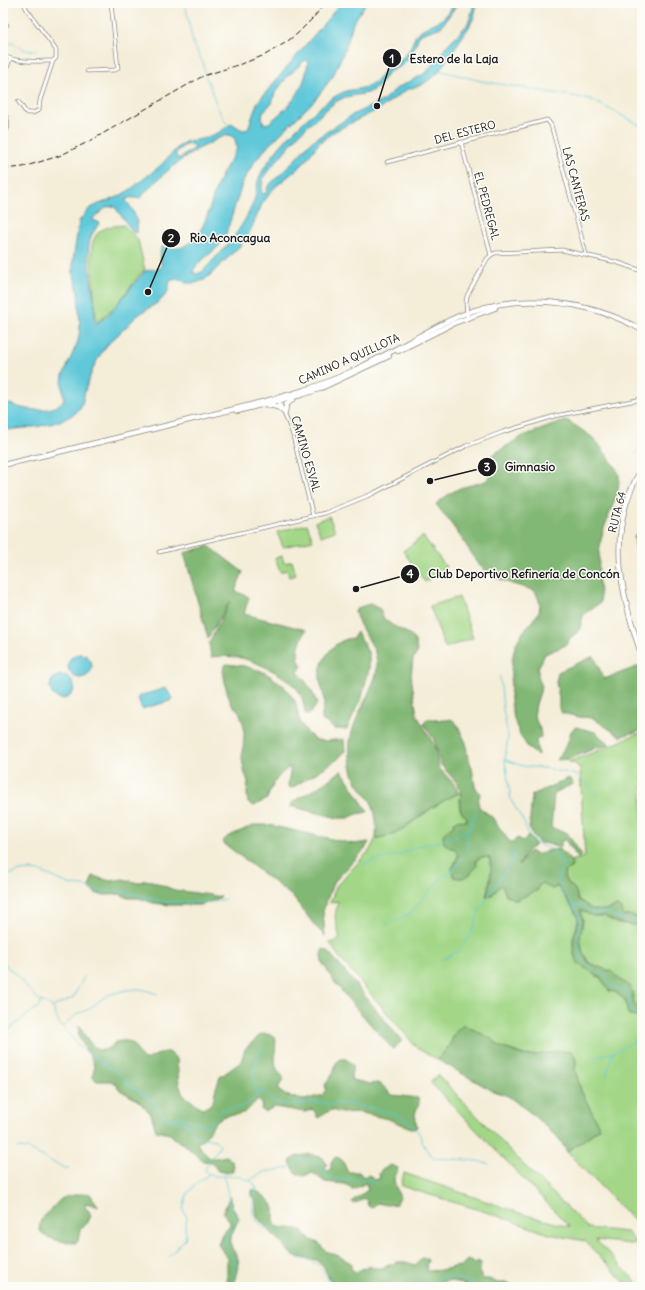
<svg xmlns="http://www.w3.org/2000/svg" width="645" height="1290" font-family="Delius,sans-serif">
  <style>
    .green { fill: #a3d787; stroke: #607a52 }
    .forest { fill: #82b874; stroke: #4f6a48 }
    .water { fill: #5ec8d9; stroke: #3d727a; fill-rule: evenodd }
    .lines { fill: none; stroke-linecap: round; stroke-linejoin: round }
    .stream { stroke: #5ec8d9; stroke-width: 1 }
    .minor-casing { stroke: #88847a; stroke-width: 4.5 }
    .primary-casing { stroke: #88847a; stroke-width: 6 }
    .minor { stroke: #fff; stroke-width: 3 }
    .primary { stroke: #fff; stroke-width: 4.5 }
    .rail { stroke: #1c1c1c; stroke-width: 1; stroke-dasharray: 6 3; stroke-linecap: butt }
    .labels { text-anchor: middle; stroke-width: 3; stroke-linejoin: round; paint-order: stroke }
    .street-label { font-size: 11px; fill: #1c1c1c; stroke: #fdfcf7 }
    .leader { fill: none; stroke: #1c1c1c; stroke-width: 1.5 }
    .callout-dot { fill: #1c1c1c; stroke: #fdfcf7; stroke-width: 1.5 }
    .mark-label { font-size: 12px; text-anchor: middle; font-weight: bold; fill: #fff }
    .callout-label { font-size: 12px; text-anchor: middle; font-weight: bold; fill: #1c1c1c; stroke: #fdfcf7; stroke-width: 3; stroke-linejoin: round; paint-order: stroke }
  </style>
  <rect width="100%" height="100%" fill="#fdfcf7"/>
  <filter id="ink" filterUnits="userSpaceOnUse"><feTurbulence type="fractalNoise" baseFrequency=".025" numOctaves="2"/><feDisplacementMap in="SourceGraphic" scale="8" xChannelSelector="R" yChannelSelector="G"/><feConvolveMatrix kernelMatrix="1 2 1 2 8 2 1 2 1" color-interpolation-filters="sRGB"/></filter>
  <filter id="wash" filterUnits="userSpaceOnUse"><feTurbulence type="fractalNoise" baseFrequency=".012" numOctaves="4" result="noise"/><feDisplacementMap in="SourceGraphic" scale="16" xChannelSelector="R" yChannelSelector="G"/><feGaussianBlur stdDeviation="0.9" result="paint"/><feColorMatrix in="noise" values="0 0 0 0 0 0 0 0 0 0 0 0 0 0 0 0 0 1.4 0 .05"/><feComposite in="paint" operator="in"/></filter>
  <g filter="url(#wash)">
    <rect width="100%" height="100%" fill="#f4edd8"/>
    <!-- green -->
    <g class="green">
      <path d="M124,225L138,240L145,270L141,273L116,306L97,322L96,320C95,311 95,302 94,293C93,278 87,248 96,235C103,226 115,226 124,225Z"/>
      <path d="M329,516L335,531L321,536L315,522Z"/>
      <path d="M307,524L313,540L283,547L277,532Z"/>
      <path d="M423,536L446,567L425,582L403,551Z"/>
      <path d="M282,556L284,563L292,561L296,575L289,577L287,570L280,572L275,558Z"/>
      <path d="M459,597L473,638L445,648L430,606Z"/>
      <path d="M642,733V919L629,915L624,916L622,914L621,909L617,906C608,910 599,912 590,908C586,905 583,902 578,900C577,897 577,893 575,890C572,884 568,887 564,876L565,872L572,867L571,861L585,857L580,768L575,764L569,762L610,746L636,734Z"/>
      <path d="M461,792C461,797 458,804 460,809C462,814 467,815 467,821L457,820L454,822C453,827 452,828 448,829L443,835L444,843L448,847L455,849L458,855L454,865L452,868L453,876C463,882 472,874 477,865L476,860L482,857L490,858L489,863L492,869L486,896L492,895L502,885L506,895L516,900L538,890L539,885L542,883L552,889L557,887C560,889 577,915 578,917C578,923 576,929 574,935C572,943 572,958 579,964C581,966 585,968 587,969C592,972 594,976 600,977L609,991L615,992L625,1000L628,1014L642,1019V1229L567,1152L600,1128L581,1091L575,1070L576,1062L575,1056L572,1052L562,1051L536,1055H525L501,1047L492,1039L464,1025C454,1031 455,1035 450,1044C447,1049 441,1055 438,1060L417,1048L339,957L330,943L340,939L335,917L338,901L330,903L337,885L370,850L376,838C397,837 412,822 428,811C438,803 450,798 461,792Z"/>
      <path d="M580,909L593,916H604L616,923L639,926L642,934V1009C630,1006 635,995 630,986L620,980L612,972L589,963L586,958L582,950L580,937L583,921Z"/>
      <path d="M438,1075L520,1161L588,1228L627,1232L638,1245L596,1240L641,1287H629L585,1241L549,1234L489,1213L401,1186L404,1173L526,1215L570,1227L430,1082Z"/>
    </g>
    <!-- forest -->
    <g class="forest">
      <path d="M567,420C576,427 587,432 595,440C599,444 619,471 619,475C621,490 608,516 603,531C597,552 598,581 601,602L588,611L583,616L579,631L570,638L566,645L545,654L538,668V677L542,686L536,704L534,716L540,729L541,737L536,740L538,755C526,751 515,726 513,714C509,699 510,662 515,647C518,637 526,629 532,621C534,618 538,615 539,611C541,604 538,597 535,591C519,585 502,583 488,573C477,565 470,550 462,539C454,527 445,516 436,504L449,494L460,488L486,481L492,472V455L523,436Z"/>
      <path d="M642,530V566L637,556L634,536Z"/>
      <path d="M209,546L243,572L235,591L249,597L244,614L306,630C300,641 294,654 302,666L298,672C307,683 313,691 317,704L310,714H305C304,705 303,697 298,690C288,677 260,663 245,659C235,656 221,656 211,657L209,643L230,601L208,638L184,553Z"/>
      <path d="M370,604L380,609L384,619L392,625L411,635L416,643L417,653L413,659L411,676L417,715L435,747L439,768L455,785L458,793C448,798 438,804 428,810C412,821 397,837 376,838C377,825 376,813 371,802C368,796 363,792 360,787C353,778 351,767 350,756C347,729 362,711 371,687C374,681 377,674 377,667C378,644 359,632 355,611L360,607Z"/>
      <path d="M357,632L369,654V669L361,701L355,711L347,729H335L322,720C321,713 325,707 324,699C324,693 321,687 320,680C318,661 334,639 353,638Z"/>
      <path d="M594,656L604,679L639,666L642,675V730L625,735L621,737L593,718L579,717L562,713L559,708V698L556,682L558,672Z"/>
      <path d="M226,664L244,666L264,672L283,685L295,701L300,722L307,732L315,740L327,741L344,739L345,751L338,759L292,788L288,787C288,781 291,772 290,767C277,775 272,785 267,799L254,806L248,803L247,793L248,781L244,771L242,758L244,738V726L239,711L231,704L226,688L223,670Z"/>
      <path d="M427,719C435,718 443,722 451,719L457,724L466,743L467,754L472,768L475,786L480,794L478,801L479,807L492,817L509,841L512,842L518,838L522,841H525L528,835L536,845L528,850L519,865L530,851L537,855L546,851L560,849L571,861L572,866L565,872L564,877C568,887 572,884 575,890C577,893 577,897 578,900C583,902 586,905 590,908C598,913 608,910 617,906L621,909L622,914L624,916L629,915L642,919V934L639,926L616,922L604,916H593L580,910L583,921L580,937L582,950L586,958L589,963L612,972L620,980L630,986C635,995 630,1006 642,1009V1019L628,1014L625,999L615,992L609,991L600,977C594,976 592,972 587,969C585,968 581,966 579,964C573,958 572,943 574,935C576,929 579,923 578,917C578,915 560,889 558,886L552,889L542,883L539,885L538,890L516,900L506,895L502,885L491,895L486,896C491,885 492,868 490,858L482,857L476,860L477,865C472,874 463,882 453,876L452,868L455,865L458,855L455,849L449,847L444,843L443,835L448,829C452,828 454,827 454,822L457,820L467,821V818L461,811L460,806L461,795L458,784L441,765L434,740L424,724Z"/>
      <path d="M576,727L595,732L610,745L598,747L570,759L557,760L568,742L571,731Z"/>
      <path d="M341,771L344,774L368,812L357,814L348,818H338L290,806L294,801L320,786Z"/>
      <path d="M569,778L573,784L554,793L551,828L566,832L582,855L578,858L565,840L561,841V847C552,848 551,842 539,843L529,830L532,795Z"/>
      <path d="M254,825H269L354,844L369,842L365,849L333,883L323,911L325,936L316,927L292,896L222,842L227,837Z"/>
      <path d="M93,876L110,881L123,879L138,883L145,880L152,881L174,890L210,895L221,897L202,905H170L153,903L139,898H128L120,894L101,895L95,893L89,887Z"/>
      <path d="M323,949L328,951L402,1041L393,1049L354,1006L333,980L322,962L321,954Z"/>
      <path d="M464,1025L492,1039L501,1047L525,1056L536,1055L562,1051L571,1052L575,1056L576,1062L575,1070L581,1091L600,1128L567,1152L560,1140L532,1114L508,1096L493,1091L438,1060C441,1055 448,1049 450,1044C455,1035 454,1031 464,1025Z"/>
      <path d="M79,1026C88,1040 98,1062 115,1042C138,1037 132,1048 144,1060C154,1058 159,1051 169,1052L177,1059L179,1084L183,1095L203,1109L210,1105L214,1099L215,1091L220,1077L241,1062L245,1049L260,1035C265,1033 270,1034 275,1037C277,1044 273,1065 277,1069C279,1072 281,1074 283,1077V1080L279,1086L278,1090L285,1095L304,1100L323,1095L326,1089L325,1085L333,1074L336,1063L341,1059H346L353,1065L351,1076L352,1080L370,1084L378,1083L382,1085L392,1095L418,1098L419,1103L415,1114L417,1127L414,1129L411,1128L388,1119L358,1112L342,1113L331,1110L318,1118L315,1112L313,1109L305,1112L274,1107L265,1112L261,1109L262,1104L259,1100C252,1103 250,1109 245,1112C238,1116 230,1114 223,1117C213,1121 213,1128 206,1136C204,1139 200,1141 197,1144C211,1157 203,1161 226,1156C231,1159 234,1164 233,1171L227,1173L218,1171L212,1162L203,1161L185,1145L179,1142L170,1134L156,1131L151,1114L137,1100L120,1090L115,1083L112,1081H97L92,1077L94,1070L93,1061L78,1036Z"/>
      <path d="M310,1154L323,1158L327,1164L325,1167V1169L327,1171L331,1169V1162L333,1159L337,1157L342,1160L348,1172H359L364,1177L367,1175L371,1176L375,1180L380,1178L379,1174L382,1169L391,1165L398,1168L394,1181L400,1198L396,1204L387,1205L377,1203L372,1208L368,1206L367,1201L365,1198L358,1202L353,1203L352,1201L368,1190L366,1183L353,1189L350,1188L345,1184L325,1182L313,1173L303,1176L296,1173L290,1162C294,1154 303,1156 310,1154Z"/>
      <path d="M253,1189C259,1192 273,1201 274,1209C275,1217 272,1218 277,1227L298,1229L303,1231L311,1240L319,1243L325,1251L335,1254L351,1263V1269L356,1272L368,1266L374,1268H382L397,1262H405L416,1265L423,1257L427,1259L428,1262L426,1265L428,1271C432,1270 437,1271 441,1270C448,1269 454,1266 461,1266L467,1260L475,1263L478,1261L481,1263L480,1274L482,1278L485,1279H489L498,1283H509L511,1287H471L460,1283L447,1280L435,1285L429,1286L422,1284L411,1287H337L332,1284L324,1267L317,1260L293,1256L257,1217L256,1213V1204L251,1195Z"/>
      <path d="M86,1193L90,1194L99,1207L86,1203L85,1207L89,1211L91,1216L89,1220L80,1230L78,1241L75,1243C55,1241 22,1235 50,1210C54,1207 57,1202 61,1199C68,1195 78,1195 86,1193Z"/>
      <path d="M230,1195L232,1207L239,1218C237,1223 231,1234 231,1239C230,1248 233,1249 237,1256C241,1264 235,1273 235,1281C235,1283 236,1285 235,1287H227V1258L218,1244L222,1234L230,1225V1221L223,1213Z"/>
    </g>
    <!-- water -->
    <g class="water">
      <path d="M341,3H366L353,23L345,49L333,76L315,100L268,146L255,161L243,181L225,237L219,246L199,263L194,269L193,272L196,274L202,272C224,249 242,231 254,201C258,189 255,183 263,170C275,149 300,124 318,109C326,102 336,95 346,91C356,89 366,89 375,82C380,78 382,72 387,68C394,62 402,61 408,52C413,46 413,36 420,31C436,20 444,24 454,3H458L441,27L421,34L418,38L414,49L409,58L401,66L388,72L378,87L368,93L345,97L335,102L301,132L267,172L263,179L261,191L263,194L266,193L268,186L288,167L311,142L354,114L382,101L397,88L426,73L450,42L467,25L470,19L474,3H477L474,17L469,27L437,74L423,84L406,90L381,108L335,131L319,143L303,164L274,188L262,204L248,236L239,247L209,276L204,280L195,283H186L180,279L172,280L170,281C169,285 169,289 167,293C159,305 146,308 136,317C131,321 128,326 123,330C117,336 109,342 104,349C96,360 91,373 87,385C82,396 85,407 74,414C54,427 26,428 3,430V403C10,403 15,406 22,408C34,411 57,412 64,399L62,383L63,376L78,341L80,330L78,291L73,272V261L79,221L89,209L99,204L118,197L131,189L160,166L180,145L185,142L202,139L220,132L231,124H233C238,127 242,132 248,129L257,103ZM305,60L308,62C304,92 292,104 269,123L264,124L262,117L263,112L272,103L275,93L287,77ZM230,135L235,139L237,148C231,160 223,171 218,183C209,205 207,232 186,245C183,247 178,249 174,248C171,247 169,244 167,243C156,248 162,258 161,267C157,271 150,268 144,272L109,314L96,324C93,320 95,312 95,306C93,288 85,257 90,240C91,234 96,229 99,223L98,222L93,220V218L107,207L114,206L133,232L137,233C139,222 134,210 126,201L127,199C131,196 135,199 140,198C161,175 181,157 210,143C216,139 222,136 230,135ZM186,144L194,145L195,148L180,158H176V152Z"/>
      <circle cx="80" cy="666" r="12"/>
      <circle cx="62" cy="687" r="12"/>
      <path d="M166,688L173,700L142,709L138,698L139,696Z"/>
    </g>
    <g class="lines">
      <!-- stream -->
      <g class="stream">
        <path d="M185,3L193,43L203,63L205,73"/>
        <path d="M3,39C7,43 11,42 16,45C24,50 28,52 38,50"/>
        <path d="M438,70L481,81L590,99L642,126"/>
        <path d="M206,77C208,82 211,87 212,92C216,104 220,115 228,125"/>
        <path d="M636,453L642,446"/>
        <path d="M500,676L503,709L508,736L505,760L511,800L525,824L526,831L531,838L535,843L553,850L557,857L562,861L563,867L558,877V882L566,896L573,905L578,914L580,924L578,937L580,957L593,970L605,976L611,986L624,991L629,997L630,1011L635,1014L642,1015"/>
        <path d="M506,760L522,766L552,769L556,771L570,773L578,776L595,791L598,796"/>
        <path d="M363,865C375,859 389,858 401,854C406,852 411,849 416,847C435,842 455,839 471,827"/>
        <path d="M3,876L12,874L20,871L31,870L39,871L71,885L83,886L100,891H121L166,902H214L225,899"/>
        <path d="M573,905L583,906L592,913H608L621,919H632L642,923"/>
        <path d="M385,925L411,913L439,880L452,871L461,860L466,852L467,835L476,811"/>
        <path d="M3,959L7,967L15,973L31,992L39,1000L51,1006L54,1010L55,1015L60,1024L81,1048L119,1074L128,1084L150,1099L168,1119L183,1123L189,1126L196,1136L215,1140L220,1145L219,1148L209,1161L205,1170L207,1173L215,1176H237L253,1182L257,1189C251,1210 249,1213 265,1229L273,1228C285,1237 286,1250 294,1255C298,1259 303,1259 308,1260C322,1263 326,1276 332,1287"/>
        <path d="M441,960L459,951L472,932L480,908L484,905L492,890L514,859L513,851"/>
        <path d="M53,1007L73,998L84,977"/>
        <path d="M63,1026L77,1014L87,1010L108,995L126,990L139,989L145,990L157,994"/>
        <path d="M3,1034L39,1006L42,1001"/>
        <path d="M592,1058L614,1052L625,1047L642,1036"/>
        <path d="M606,1076L610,1061L614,1052"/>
        <path d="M256,1094C253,1077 253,1060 263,1045"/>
        <path d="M173,1120L179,1117L206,1126L211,1124L221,1110L241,1107L249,1102L257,1094L261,1092L265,1093L270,1099L276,1102L295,1105L315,1102L327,1104L344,1103L356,1106L372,1108L391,1113L409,1121L419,1133L425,1148L434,1158C453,1160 471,1158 489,1164"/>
        <path d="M18,1148L28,1149L44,1157L51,1162L57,1164L64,1168H69"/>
        <path d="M223,1176L226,1185L230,1206L236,1219L225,1238L226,1250L231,1254L235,1264V1275L231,1285V1287"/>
        <path d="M250,1180L264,1172L283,1169L290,1167L301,1160H307L315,1163L320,1166L327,1175L336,1179L355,1180L365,1179L377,1184"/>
        <path d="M169,1256L185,1239L186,1234L185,1228L187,1217L183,1210L187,1194L199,1181L206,1177L208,1174"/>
        <path d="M388,1287H391"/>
        <path d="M409,1287C419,1281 421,1285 430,1283C434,1282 438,1279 442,1278C454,1275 468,1281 478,1287"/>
      </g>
    </g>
  </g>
  <g filter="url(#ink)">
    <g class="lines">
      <!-- minor casing -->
      <g class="minor-casing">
        <g id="minor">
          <path d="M3,21L7,25"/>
          <path d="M3,55C15,63 39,61 53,61L56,58V50L26,8L24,3"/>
          <path d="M87,71L115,70L118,68L111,3"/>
          <path d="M3,79L10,59"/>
          <path d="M18,101L25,111L27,113H33L39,110L40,100L53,61"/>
          <path d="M3,110C8,119 11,127 3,135"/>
          <path d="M461,142L491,255"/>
          <path d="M387,162L547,120L551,125L586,254"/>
          <path d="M491,255L495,253L562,250L616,262L642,271"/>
          <path d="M467,315L466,302L467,296L487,259L491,255"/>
          <path d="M278,399L292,432L313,516"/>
          <path d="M159,552L325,513L372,494L466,446L503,432L555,416L642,399"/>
        </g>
      </g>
      <!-- primary casing -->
      <g class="primary-casing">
        <g id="primary">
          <path d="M398,351L454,323L495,308"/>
          <path d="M268,405L278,407L285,413"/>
          <path d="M237,411L301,395L319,389L389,356"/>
          <path d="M285,413L286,405L293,399"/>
          <path d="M3,465C67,450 130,435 193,419C227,411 261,403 295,393C334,382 372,362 409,342C425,333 442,323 459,316C517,291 589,300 642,330"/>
          <path d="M642,468C605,529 620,593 642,656"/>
        </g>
      </g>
      <!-- minor -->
      <use href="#minor" class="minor"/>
      <!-- primary -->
      <use href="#primary" class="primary"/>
      <!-- rail -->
      <path class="rail" d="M3,169L23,167L59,156L90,141L203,76L244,63L265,55L285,43L297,34L314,17L325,3"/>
    </g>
  </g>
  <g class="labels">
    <!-- street labels -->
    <g class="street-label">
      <text transform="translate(465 132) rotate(-15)" y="4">DEL ESTERO</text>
      <text transform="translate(576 184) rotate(75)" y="4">LAS CANTERAS</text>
      <text transform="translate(487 206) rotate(75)" y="4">EL PEDREGAL</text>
      <text transform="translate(349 359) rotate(-24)" y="4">CAMINO A QUILLOTA</text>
      <text transform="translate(306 454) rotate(74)" y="4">CAMINO ESVAL</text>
      <text transform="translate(617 512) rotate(-76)" y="4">RUTA 64</text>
    </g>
  </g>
  <!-- callouts -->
  <path class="leader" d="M377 106L392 58M148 292L171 238M430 481L487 467M356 589L410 574"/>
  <g class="callout-dot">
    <circle cx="377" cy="106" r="4"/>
    <circle cx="148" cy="292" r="4"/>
    <circle cx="430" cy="481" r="4"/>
    <circle cx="356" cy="589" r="4"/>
    <circle cx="392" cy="58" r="10"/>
    <circle cx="171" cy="238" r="10"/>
    <circle cx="487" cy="467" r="10"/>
    <circle cx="410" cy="574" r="10"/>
  </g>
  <g class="mark-label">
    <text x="392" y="63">1</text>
    <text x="171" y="242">2</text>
    <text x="487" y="471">3</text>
    <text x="410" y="578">4</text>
  </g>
  <g class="callout-label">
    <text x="454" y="63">Estero de la Laja</text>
    <text x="230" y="242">Rio Aconcagua</text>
    <text x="530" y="471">Gimnasio</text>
    <text x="524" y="578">Club Deportivo Refinería de Concón</text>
  </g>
  <!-- margin -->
  <rect width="645" height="1290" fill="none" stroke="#fdfcf7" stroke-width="16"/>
</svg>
